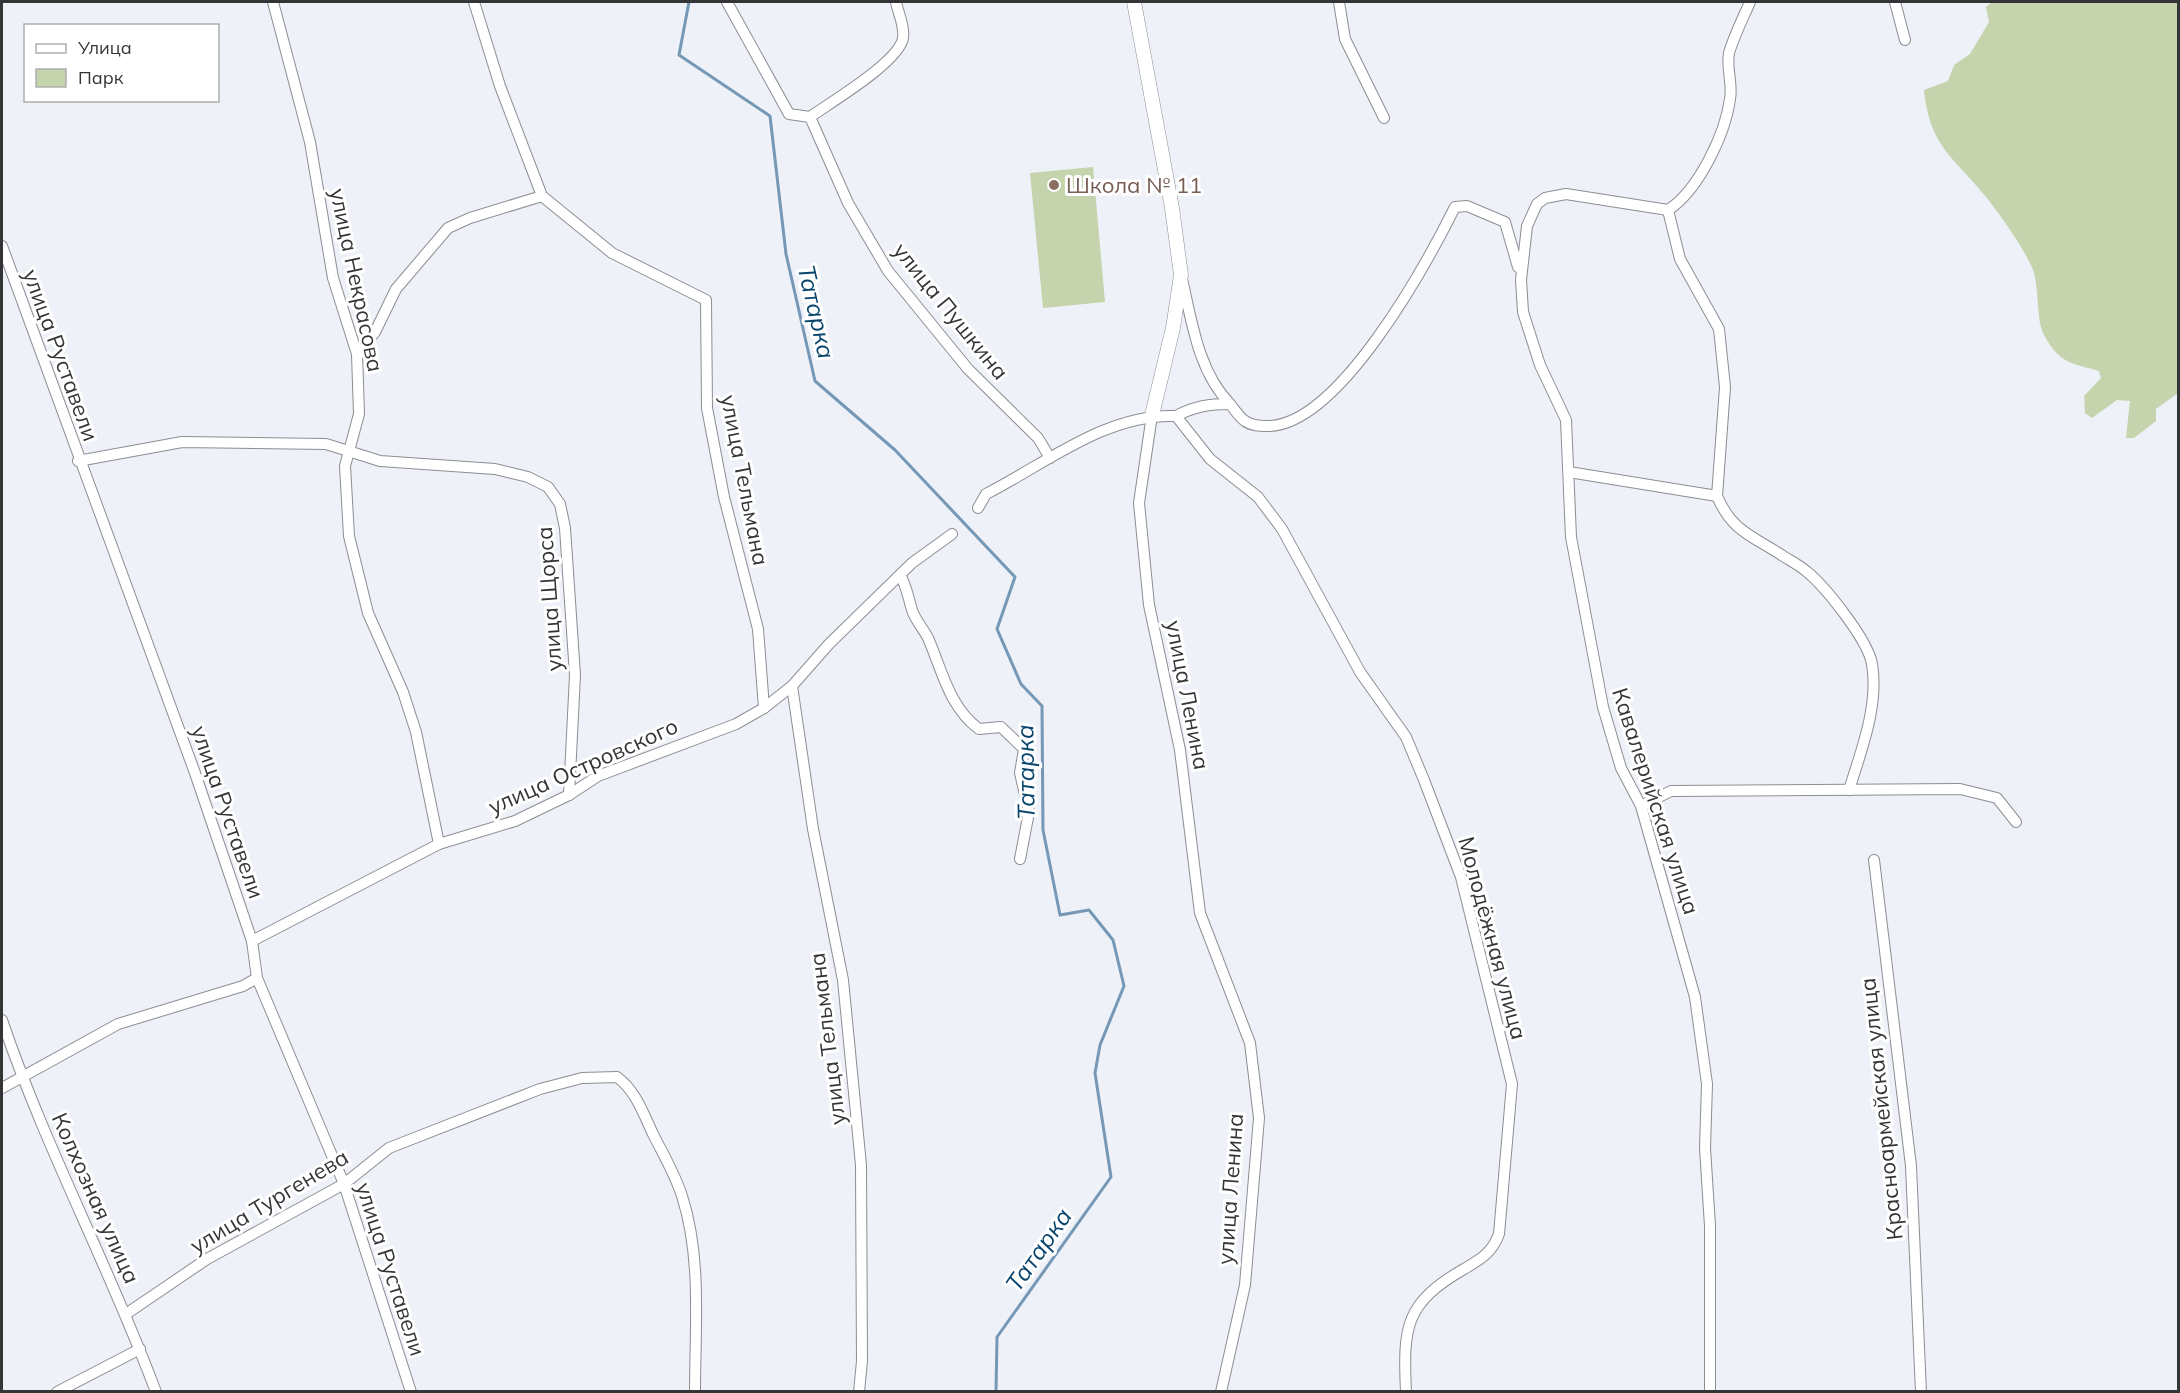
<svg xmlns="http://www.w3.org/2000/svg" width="2180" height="1393" font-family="Mulish,sans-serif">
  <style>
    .green { fill: #c5d4ad }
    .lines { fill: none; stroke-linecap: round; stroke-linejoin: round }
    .stream { stroke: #7598b7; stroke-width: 3 }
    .minor-casing { stroke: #8d8d94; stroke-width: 12 }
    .tertiary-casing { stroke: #8d8d94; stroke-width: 15 }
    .minor { stroke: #fff; stroke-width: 10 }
    .tertiary { stroke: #fff; stroke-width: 14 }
    .education-dot { fill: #8d6e63; stroke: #fff; stroke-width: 2 }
    .labels { text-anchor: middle; stroke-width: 6; stroke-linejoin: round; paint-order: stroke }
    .education-label { font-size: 22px; fill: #785e54; stroke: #fff; text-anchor: start }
    .street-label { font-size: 22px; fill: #343537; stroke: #fff }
    .water-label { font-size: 24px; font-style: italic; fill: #08456d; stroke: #fff }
  </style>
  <rect width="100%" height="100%" fill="#eff1f8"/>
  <!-- green -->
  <g class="green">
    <path d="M1992,2H2178V393L2156,409V421L2134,438H2126L2130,401L2117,400L2092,418L2085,413L2084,396L2101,378L2099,371C2071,363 2060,364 2044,335C2035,319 2041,283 2030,263C2018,240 2003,219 1987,198C1954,157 1930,148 1924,90L1948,81L1954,65L1970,54L1989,22L1986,7Z"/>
    <path d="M1093,167L1105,302L1043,308L1030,173Z"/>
  </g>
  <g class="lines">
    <!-- stream -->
    <path class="stream" d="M689,2L679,55L770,116L786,254L815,381L895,450L1015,577L997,629L1021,684L1042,706L1043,830L1060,915L1089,910L1113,940L1124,986L1100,1045L1095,1073L1111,1177L997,1337L996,1392"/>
    <!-- minor casing -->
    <g class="minor-casing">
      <g id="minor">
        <path d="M273,2L310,142L333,278L357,354L359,414L345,466L349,536L368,613L403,692L416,732L439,844"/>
        <path d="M474,2L500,86L542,196L612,253L706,300L707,408L724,497L758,629L764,708"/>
        <path d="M727,2L789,114L810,117L848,203L888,271L968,369L1038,438L1050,458"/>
        <path d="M1339,2L1345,39L1384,118"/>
        <path d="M1895,2L1905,40"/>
        <path d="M810,117C831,102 899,62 903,38C905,26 898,13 896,2"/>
        <path d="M1668,210L1680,259L1719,329L1725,387L1717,496C1732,532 1753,536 1783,556C1791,561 1799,565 1806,571C1825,586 1868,640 1872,664C1879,706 1861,751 1849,790"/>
        <path d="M2,246L195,773L252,941L257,978L344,1184L411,1392"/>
        <path d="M1182,279C1192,322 1198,371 1230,404"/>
        <path d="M357,354L375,332L396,289L448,228L470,218L542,196"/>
        <path d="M1152,415L1139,503L1149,605L1180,750L1200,913L1250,1043L1259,1118L1245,1285L1221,1392"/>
        <path d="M1176,416C1195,406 1210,404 1230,404C1235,410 1239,417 1245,421C1252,426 1260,426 1267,426C1338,427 1426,265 1455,207L1467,206L1505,222L1518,267"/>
        <path d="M78,461L182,442L326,444L380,461L495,469L528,477L548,487L560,504L565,528L575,675L569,795"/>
        <path d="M1569,472L1717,496"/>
        <path d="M978,508L986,494C1045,464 1107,413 1176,416L1210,459L1258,497L1282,529L1360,672L1406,737L1424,780L1461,877L1512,1084L1499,1234C1492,1253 1481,1259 1464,1269C1405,1303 1403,1326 1406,1392"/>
        <path d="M900,575C907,587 908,597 912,610C915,620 923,628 928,638C942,670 949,707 979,729L1001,727L1024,749L1020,773L1029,812L1020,859"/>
        <path d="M792,686L813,829L843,980L861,1165L862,1361L859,1392"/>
        <path d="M1641,806L1671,791L1960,789L1997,798L2016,822"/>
        <path d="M1874,860L1911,1166L1921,1392"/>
        <path d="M252,941L439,844L515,821L569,795L598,776L736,724L764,708L792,686L829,644L912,563L952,534"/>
        <path d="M2,1020C45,1147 109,1266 156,1392"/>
        <path d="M2,1088L118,1024L243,986L257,978"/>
        <path d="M126,1314L207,1259L344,1184L389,1148L540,1089L582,1078L617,1077C636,1091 643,1113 653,1134C663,1154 675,1174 682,1196C702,1258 695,1327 695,1392"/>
        <path d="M57,1392L140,1349"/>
        <path d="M1710,1392V1226L1705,1148L1707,1084L1695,997L1641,806L1621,768L1603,707L1571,537L1566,420L1540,365L1523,312L1521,280L1527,226L1537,204L1545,198L1566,194L1668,210C1698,191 1725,135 1730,99C1733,84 1726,68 1729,53C1734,36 1743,18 1750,2"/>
      </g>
    </g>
    <!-- tertiary casing -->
    <g class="tertiary-casing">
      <path id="tertiary" d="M1134,2L1172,208L1181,275L1173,328L1152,415"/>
    </g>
    <!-- minor -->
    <use href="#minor" class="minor"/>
    <!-- tertiary -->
    <use href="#tertiary" class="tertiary"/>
  </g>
  <!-- markers -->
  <circle class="education-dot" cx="1054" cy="185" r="6"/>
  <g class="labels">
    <!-- education labels -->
    <g class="education-label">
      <text x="1066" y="193">Школа № 11</text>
    </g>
    <!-- street labels -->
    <g class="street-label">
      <text transform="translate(357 280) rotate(78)" y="8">улица Некрасова</text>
      <text transform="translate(951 311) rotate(51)" y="8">улица Пушкина</text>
      <text transform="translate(61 355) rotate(70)" y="8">улица Руставели</text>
      <text transform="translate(745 480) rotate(79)" y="8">улица Тельмана</text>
      <text transform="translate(549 599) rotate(-94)" y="8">улица Щорса</text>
      <text transform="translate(1188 695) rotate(79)" y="8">улица Ленина</text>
      <text transform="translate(583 766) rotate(-24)" y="8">улица Островского</text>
      <text transform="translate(1656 801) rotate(72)" y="8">Кавалерийская улица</text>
      <text transform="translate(228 812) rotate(71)" y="8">улица Руставели</text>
      <text transform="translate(1493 938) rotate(75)" y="8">Молодёжная улица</text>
      <text transform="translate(827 1039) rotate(-97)" y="8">улица Тельмана</text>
      <text transform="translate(1881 1109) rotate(-96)" y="8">Красноармейская улица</text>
      <text transform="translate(1230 1189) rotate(-86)" y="8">улица Ленина</text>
      <text transform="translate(96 1198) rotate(66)" y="8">Колхозная улица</text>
      <text transform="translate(269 1201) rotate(-31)" y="8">улица Тургенева</text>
      <text transform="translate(391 1269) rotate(72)" y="8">улица Руставели</text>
    </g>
    <!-- water labels -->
    <g class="water-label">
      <text transform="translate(816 312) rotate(77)" y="8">Татарка</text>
      <text transform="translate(1026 772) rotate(-91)" y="8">Татарка</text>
      <text transform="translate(1039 1250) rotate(-55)" y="8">Татарка</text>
    </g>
  </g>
  <!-- border -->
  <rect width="2180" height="1393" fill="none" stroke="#343537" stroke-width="6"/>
  <!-- legend -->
  <rect x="24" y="24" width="195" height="78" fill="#ffffff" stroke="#aeaeaf" stroke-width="1.5"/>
  <rect x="36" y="44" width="30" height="9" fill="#ffffff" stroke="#aeaeaf" stroke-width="1.5"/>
  <text x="78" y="54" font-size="18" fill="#343537">Улица</text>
  <rect x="36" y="69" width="30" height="18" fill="#c5d4ad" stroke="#aeaeaf" stroke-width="1.5"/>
  <text x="78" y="84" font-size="18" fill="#343537">Парк</text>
</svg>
